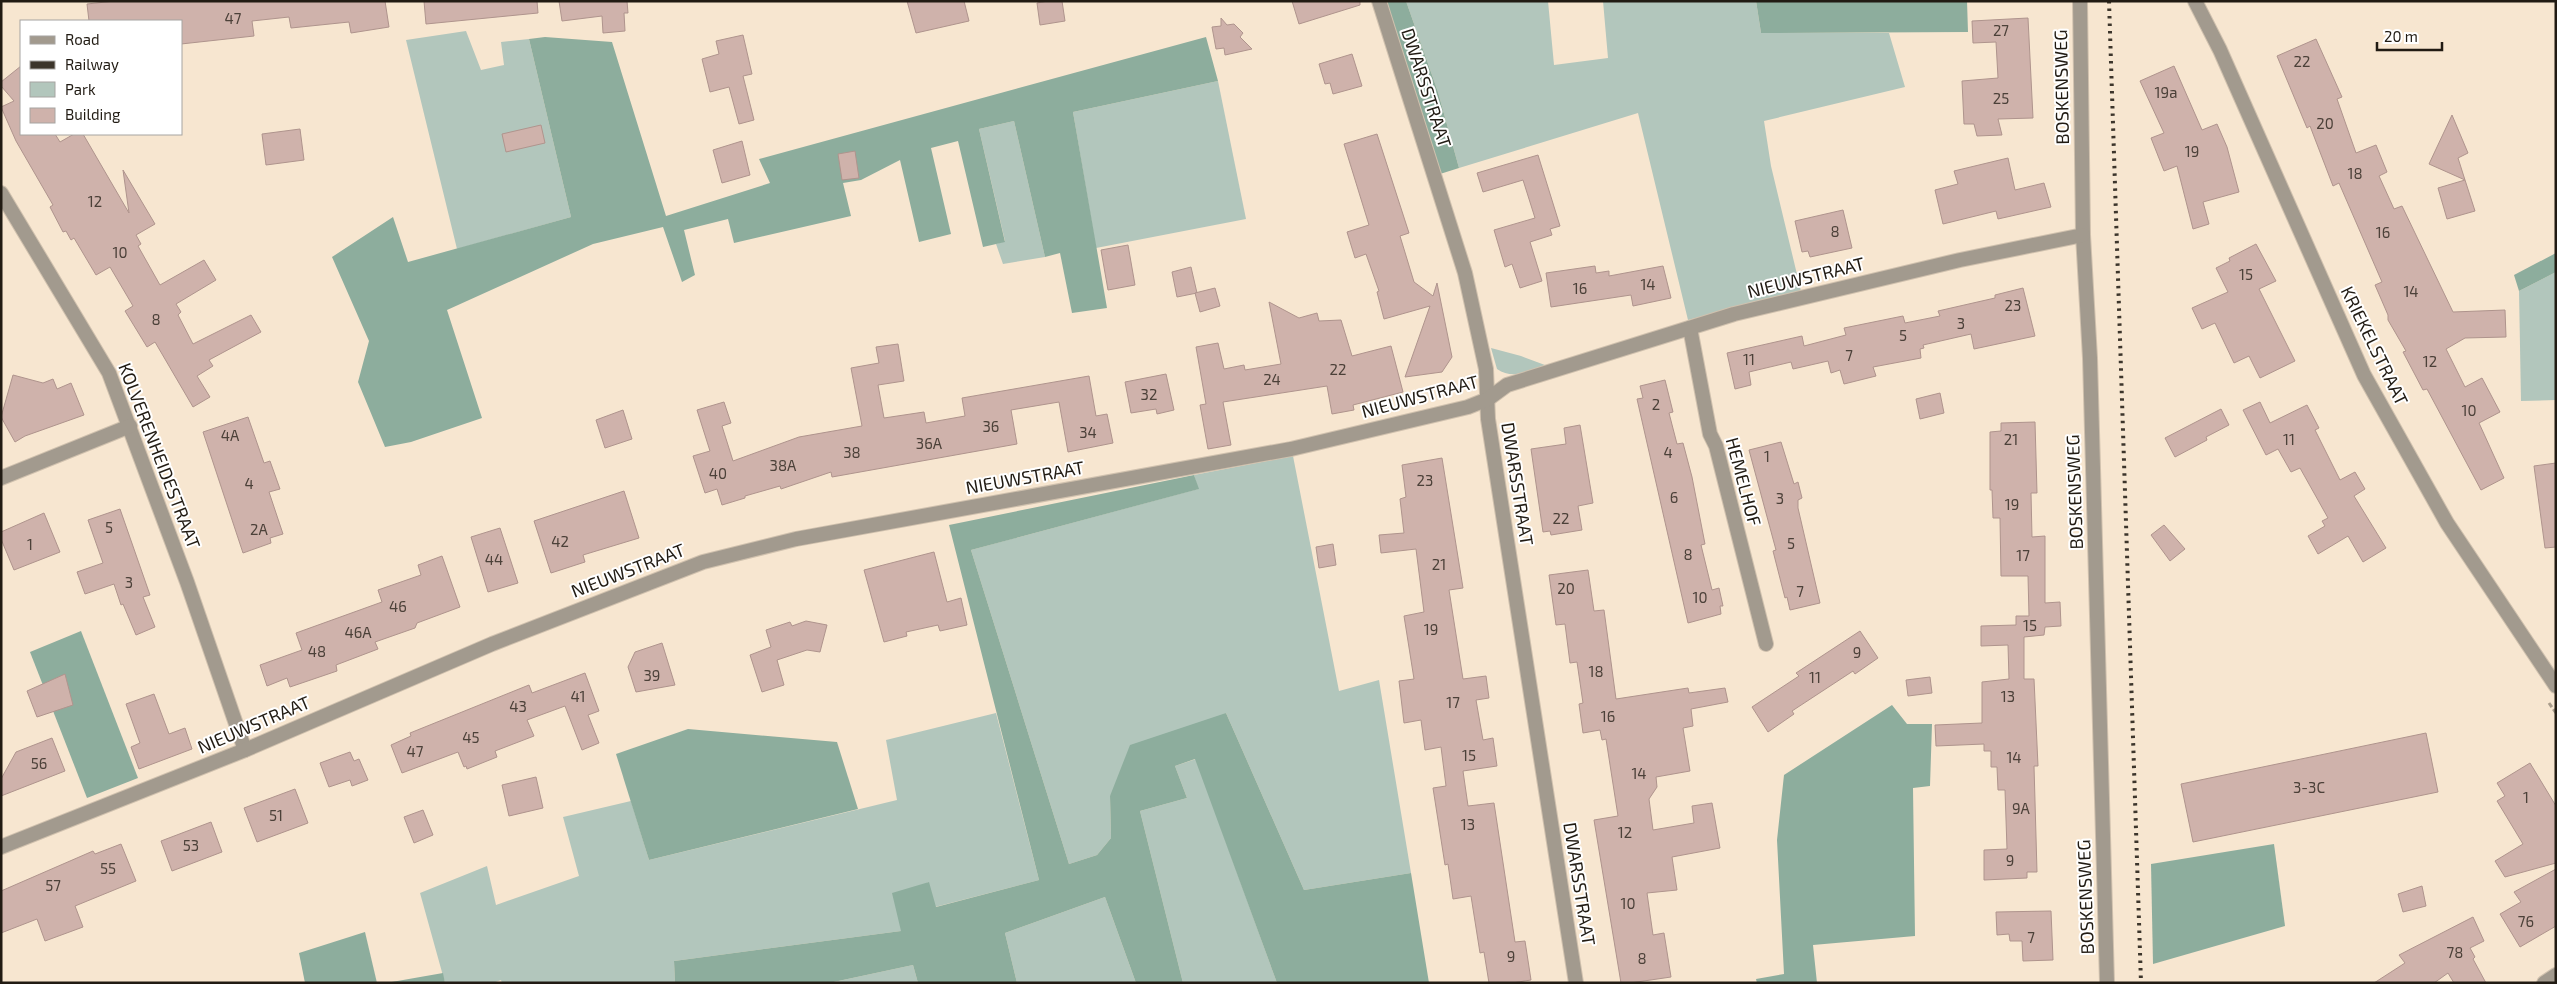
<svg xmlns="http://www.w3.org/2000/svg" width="2557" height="984" font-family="'Exo 2',sans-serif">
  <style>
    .green { fill: #b2c6bc }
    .forest { fill: #8dad9d }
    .building { fill: #cfb2ab; stroke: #af948d }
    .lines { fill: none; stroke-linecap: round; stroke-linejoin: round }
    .minor-casing { stroke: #d0c1ae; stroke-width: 16 }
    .tertiary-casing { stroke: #d0c1ae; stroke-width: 16 }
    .path { stroke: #aa9d8c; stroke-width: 3; stroke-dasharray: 5 2.5; stroke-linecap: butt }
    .minor { stroke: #a29a8e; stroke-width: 14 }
    .tertiary { stroke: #a29a8e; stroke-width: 14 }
    .rail { stroke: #3c352b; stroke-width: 4; stroke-dasharray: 2.5 5; stroke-linecap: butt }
    .labels { text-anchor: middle; stroke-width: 4; stroke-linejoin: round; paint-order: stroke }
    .number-label { font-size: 15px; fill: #4c4139 }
    .street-label { font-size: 18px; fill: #211b13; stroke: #fff }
  </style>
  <rect width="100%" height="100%" fill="#f7e6d0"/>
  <!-- green -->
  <g class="green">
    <path d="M1406,1H1548L1554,65L1608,58L1603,1H1756L1761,33H1889L1905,87L1764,121L1771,166L1801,291L1688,320L1638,113L1459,168L1438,92Z"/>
    <path d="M466,31L481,70L504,65L501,42L529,39L571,217L457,249L406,40Z"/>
    <path d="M1218,81L1246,219L1096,248L1073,112Z"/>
    <path d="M1014,121L1045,257L1003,264L996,244L1005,241L979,129Z"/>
    <path d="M2556,272V400L2521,401L2519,291Z"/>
    <path d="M1491,348L1521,356L1545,365C1529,371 1513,380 1497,369Z"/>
    <path d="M1293,456L1339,691L1379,680L1411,873L1304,890L1226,713L1110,796L1111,838L1097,855L1069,864L971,550L1198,489L1194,475Z"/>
    <path d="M996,713L1039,880L935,907L928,882L901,931L674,961L675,983H502L501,980L493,983H445L420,893L487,866L496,905L579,876L563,817L631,801L649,860L897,800L886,740Z"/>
    <path d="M1196,759L1277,983H1183L1140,811L1187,798L1175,766Z"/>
    <path d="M1105,897L1136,983H1017L1005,933Z"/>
    <path d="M913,965L918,983H829Z"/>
  </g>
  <!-- forest -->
  <g class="forest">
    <path d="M1385,1H1406L1438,92L1459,168L1440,174Z"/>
    <path d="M1756,1H1967L1968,32L1761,33Z"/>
    <path d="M545,37L612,42L666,216L770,183L759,159L1206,37L1218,81L1073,112L1107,308L1072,313L1060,253L1045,257L1014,121L979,129L1005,242L983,247L958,141L931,148L951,234L919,242L900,160L861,180L843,183L851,216L734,243L728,219L684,230L695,275L682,282L663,227L593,244L447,310L482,418L411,442L385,447L358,382L369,341L332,257L393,217L408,262L571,217L529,39Z"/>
    <path d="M2556,253V272L2519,291L2514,275Z"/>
    <path d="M1194,475L1199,489L971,550L1069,864L1097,855L1111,838L1110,796L1130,745L1226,713L1304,890L1411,873L1429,983H1277L1195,759L1175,766L1187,798L1140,811L1183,983H1136L1105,897L1005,933L1017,983H918L913,965L829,983H675L674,961L901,931L892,893L929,882L936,907L1039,880L949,525Z"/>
    <path d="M81,631L138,778L87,798L30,652Z"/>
    <path d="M1892,705L1907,724H1932L1930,786L1913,788L1915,936L1813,945L1817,983H1757L1756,979L1784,974L1777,840L1784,775Z"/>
    <path d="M688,729L837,742L858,809L649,860L616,754Z"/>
    <path d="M2274,844L2285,926L2153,964L2151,864Z"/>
    <path d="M365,932L377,983H305L299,953Z"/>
    <path d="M443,973L445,983H386Z"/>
  </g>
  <!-- building -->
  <g class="building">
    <path d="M115,1H385L389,27L351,33L349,22L291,28L289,17L252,21L254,36L181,44V21H89L87,4Z"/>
    <path d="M424,1H537L538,13L426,24Z"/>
    <path d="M559,1H627L628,13H624L625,31L603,33L602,16L562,21Z"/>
    <path d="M907,1H964L969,21L916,33Z"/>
    <path d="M1048,1H1062L1065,21L1040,25L1037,3Z"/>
    <path d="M1292,1H1360V5L1299,24Z"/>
    <path d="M1221,18L1227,25L1234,24L1243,33L1240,37L1252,49L1225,55L1224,48L1216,49L1212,27L1221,26Z"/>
    <path d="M2028,18L2033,118L1998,119L2002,135L1977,136L1974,124H1964L1962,81L1998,78L1996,42L1973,43L1972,21Z"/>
    <path d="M743,35L752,74L743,76L754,120L739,124L729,87L710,92L702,59L719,54L716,41Z"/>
    <path d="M2316,39L2342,97L2337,99L2356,153L2376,145L2387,172L2379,176L2394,209L2402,206L2453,312L2505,310L2506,337L2465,338L2446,349L2465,387L2482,378L2500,412L2479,423L2504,478L2481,490L2427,389L2423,390L2403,352L2406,351L2388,320V315L2375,285L2382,282L2339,183L2333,186L2310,126L2307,128L2277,56Z"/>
    <path d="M1352,54L1362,86L1333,94L1330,83L1325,84L1319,64Z"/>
    <path d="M21,66V134H55L60,142L74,134H83L129,213L123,170L155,224L136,235L141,244L138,246L160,285L204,260L216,280L176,304L181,312L178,315L193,344L251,315L261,332L209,360L213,366L197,376L210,397L193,407L155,342L147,347L125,311L133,306L110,267L96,275L74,238L71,240L66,231L63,232L50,207L53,205L16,141L1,107L14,101L1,86V82Z"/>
    <path d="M2174,66L2202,130L2217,124L2227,147L2239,192L2203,202L2209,224L2193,229L2177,166L2164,171L2151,138L2164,133L2140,81Z"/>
    <path d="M2452,115L2468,153L2458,158L2465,180L2429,164Z"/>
    <path d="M541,125L545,143L506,152L502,134Z"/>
    <path d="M300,129L304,160L266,165L262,134Z"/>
    <path d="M1377,134L1409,233L1400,236L1414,282L1433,296L1437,283L1452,357L1442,372L1405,377L1430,306L1384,319L1377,292L1379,291L1366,254L1355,258L1347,232L1369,225L1344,144Z"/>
    <path d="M742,141L750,175L722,183L713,150Z"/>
    <path d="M855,151L859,178L842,180L838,154Z"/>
    <path d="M1538,155L1560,226L1550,229L1552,235L1530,242L1542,281L1520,288L1512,264L1505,267L1494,230L1535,218L1523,180L1483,192L1477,173Z"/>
    <path d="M2008,158L2015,190L2044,183L2051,207L1998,219L1996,211L1943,224L1935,190L1958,184L1954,171Z"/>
    <path d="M2465,180L2475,211L2447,219L2438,188Z"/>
    <path d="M1843,210L1852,248L1810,257L1808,251L1802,252L1795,221Z"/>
    <path d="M2256,244L2276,281L2259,289L2295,361L2260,378L2249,356L2234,363L2215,323L2202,329L2192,308L2228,292L2216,268L2230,261L2229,258Z"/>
    <path d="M1128,245L1135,285L1108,290L1101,250Z"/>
    <path d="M1595,266L1596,273L1609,271V276L1663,266L1671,298L1633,306L1631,295L1551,307L1546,273Z"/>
    <path d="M1191,267L1197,293L1177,297L1172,272Z"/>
    <path d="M1215,288L1220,306L1200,312L1195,293Z"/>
    <path d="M2023,288L2035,336L1974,349L1971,334L1923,345L1924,348L1920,349L1921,358L1873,367L1876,376L1844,384L1840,370L1831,373L1828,361L1793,369L1791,362L1749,372L1751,385L1735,389L1727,353L1802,336L1804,346L1846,335L1844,328L1903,316L1905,323L1940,316L1938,311L1995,298V295Z"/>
    <path d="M1269,302L1299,318L1317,313L1319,321L1341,320L1352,356L1391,346L1403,392L1353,405L1354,410L1332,414L1327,386L1223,402L1231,445L1208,449L1200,405L1206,404L1196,347L1218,343L1224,369L1244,365L1245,370L1281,364Z"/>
    <path d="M898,344L904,381L878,385L884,418L924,412L926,423L965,416L962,398L1089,376L1096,416L1107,414L1113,443L1068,452L1059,402L1011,410L1017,444L832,477L831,472L781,489L780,486L745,496V498L722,505L717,489L705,493L693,456L710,451L697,410L724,402L731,423L722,426L733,461L799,437L862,426L851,368L879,363L876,347Z"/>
    <path d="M1166,374L1174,410L1157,414L1156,409L1131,413L1125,382Z"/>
    <path d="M13,375L43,383L53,379L57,389L71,383L84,415L25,436L15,442L1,417Z"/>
    <path d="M1665,380L1673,412L1669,413L1677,444L1683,443L1692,477L1705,544L1701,545L1712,590L1719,588L1723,606H1720L1721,614L1688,623L1637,399L1643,398L1640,386Z"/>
    <path d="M1940,393L1944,413L1920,419L1916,399Z"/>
    <path d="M2260,402L2270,423L2307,405L2319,428L2315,430L2340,480L2355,472L2365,489L2354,496L2386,548L2363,562L2348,536L2318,554L2308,536L2325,526L2322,521L2328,518L2300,468L2291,472L2278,449L2266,455L2243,410Z"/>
    <path d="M2221,409L2229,425L2206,437L2207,440L2175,457L2165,438Z"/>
    <path d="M623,410L632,439L605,448L596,420Z"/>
    <path d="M248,417L264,463L270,461L280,489L269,492L283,534L270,538L271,543L243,553L203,432Z"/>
    <path d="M2035,422L2037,493H2031L2032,537L2045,536V603L2060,602L2061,626L2045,627L2044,635L2024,637V679H2034L2038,766H2034L2037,872H2027V878L1984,880V850L2007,849L2005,790H1998L1997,767H1991V751H1984V744L1936,746L1935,725L1982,723V682L2009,679L2008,645L1981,646V626L2016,625V616H2029L2028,576H2001L2000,518H1993L1992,490H1990V432L2001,431V423Z"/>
    <path d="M1580,425L1593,503L1578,506L1582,530L1551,535L1550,531L1543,532L1531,449L1566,444L1564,428Z"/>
    <path d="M1781,442L1794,484L1798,482L1802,498L1798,500V508L1820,603L1790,610L1787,597L1785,598L1773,551L1776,550L1749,450Z"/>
    <path d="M1442,458L1463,588L1449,590L1463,679L1486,676L1489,698L1476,700L1483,740L1493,738L1497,766L1463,771L1468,806L1494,803L1515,942L1525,941L1531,980L1512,983H1489L1484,952L1480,953L1471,896L1453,899L1448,864L1445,865L1433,788L1446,786L1441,747L1425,750L1421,720L1404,723L1399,681L1414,679L1404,616L1424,612L1416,549L1381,553L1379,535L1404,533L1400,499L1406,497L1402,465Z"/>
    <path d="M2556,463V547L2545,548L2534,466Z"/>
    <path d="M624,491L639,538L583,555L585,562L551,573L534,521Z"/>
    <path d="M120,509L150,595L143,597L155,627L136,635L123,604L121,605L114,584L85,594L77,572L103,563L88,520Z"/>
    <path d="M44,513L60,552L14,570L1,539V532Z"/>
    <path d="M2164,525L2185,549L2170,561L2151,535Z"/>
    <path d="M500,528L518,583L488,592L471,537Z"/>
    <path d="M1333,544L1336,565L1319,568L1316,547Z"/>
    <path d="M934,552L947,602L961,598L967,625L940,631L938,625L906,632L907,636L884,642L864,570Z"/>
    <path d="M442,556L460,607L417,623L415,628L375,642L378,649L336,665L337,671L290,687L287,678L267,686L260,665L302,650L296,633L382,602L378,590L421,575L418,565Z"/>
    <path d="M1588,570L1594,611L1604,610L1616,699L1688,688L1689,693L1725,688L1728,702L1691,709L1693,726L1683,728L1690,771L1656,777L1657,787L1649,799L1653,830L1694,823L1692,806L1712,803L1720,848L1672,857L1677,890L1647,893L1653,935L1664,933L1671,977L1630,983H1621L1594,820L1618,816L1606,739L1602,740L1600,730L1583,733L1579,704L1583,703L1577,662L1570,663L1565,624L1556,625L1549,575Z"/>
    <path d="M806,621L827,625L820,652L807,650L777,660L784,685L762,692L750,655L771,647L766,630L790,622L792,626Z"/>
    <path d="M1860,631L1878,658L1855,674L1853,671L1792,711L1794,714L1768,732L1752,707L1799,676L1796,673Z"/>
    <path d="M662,643L675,685L636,692L628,667L635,652Z"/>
    <path d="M585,673L599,711L588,715L599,743L582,750L565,706L527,720L534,736L495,751L497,757L467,769L466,766L464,767L458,752L402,773L391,745L411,736L410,733L529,685L532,693Z"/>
    <path d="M65,674L73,705L37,717L27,691Z"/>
    <path d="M1930,677L1932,693L1908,696L1906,680Z"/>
    <path d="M154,694L169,734L185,728L192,749L139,769L131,747L140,743L126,704Z"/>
    <path d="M2426,733L2438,792L2193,842L2181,784Z"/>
    <path d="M52,738L65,771L1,796V779L16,752Z"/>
    <path d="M350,752L354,761L359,759L368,780L352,786L350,780L329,787L320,763Z"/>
    <path d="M2530,763L2556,806V863L2505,877L2495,861L2523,844L2497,801L2505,796L2497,783Z"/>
    <path d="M536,777L543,808L509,816L502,785Z"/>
    <path d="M295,789L308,823L257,842L244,808Z"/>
    <path d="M423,810L433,835L414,843L404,817Z"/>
    <path d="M211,822L222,852L172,871L161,841Z"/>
    <path d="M121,844L136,881L75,906L83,927L45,941L37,919L1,933V891L93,851L95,854Z"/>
    <path d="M2556,869V926L2520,947L2500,914L2521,902L2514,892Z"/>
    <path d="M2422,886L2426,906L2403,912L2398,894Z"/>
    <path d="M2051,911L2053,960L2023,961L2022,941H2010L2009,934L1997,935L1996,912Z"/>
    <path d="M2473,917L2484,941L2470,948L2475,957L2473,959L2486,983H2454L2448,973L2434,983H2374L2405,963L2399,955Z"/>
  </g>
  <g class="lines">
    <!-- minor casing -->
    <g class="minor-casing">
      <g id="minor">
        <path d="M1379,1L1465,273L1486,369L1488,419L1576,983"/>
        <path d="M2080,1L2083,235L2090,358L2107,983"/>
        <path d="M1,193L109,373L187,582L245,750"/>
        <path d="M1690,328L1710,434L1716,446L1766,644"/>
        <path d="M1,478L130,426"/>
        <path d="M1,847L245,750L492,644L703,562L796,539L1291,449L1468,407L1488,399L1507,385L1734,314L1960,260L2083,235"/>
        <path d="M2544,983L2556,975"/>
      </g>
    </g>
    <!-- tertiary casing -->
    <g class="tertiary-casing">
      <path id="tertiary" d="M2195,1L2220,50L2364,375L2447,523L2556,686"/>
    </g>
    <!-- path -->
    <path class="path" d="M2549,703L2556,713"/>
    <!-- minor -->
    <use href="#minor" class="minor"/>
    <!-- tertiary -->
    <use href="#tertiary" class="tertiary"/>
    <!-- rail -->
    <path class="rail" d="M2109,1L2141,983"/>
  </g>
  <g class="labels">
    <!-- number labels -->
    <g class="number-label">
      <text x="233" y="24">47</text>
      <text x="2001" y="36">27</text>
      <text x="2302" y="67">22</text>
      <text x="2166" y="98">19a</text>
      <text x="2001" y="104">25</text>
      <text x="2325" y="129">20</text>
      <text x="2192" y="157">19</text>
      <text x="2355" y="179">18</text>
      <text x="95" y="207">12</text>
      <text x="1835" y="237">8</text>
      <text x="2383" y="238">16</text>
      <text x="120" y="258">10</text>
      <text x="2246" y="280">15</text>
      <text x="1648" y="290">14</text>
      <text x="1580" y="294">16</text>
      <text x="2411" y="297">14</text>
      <text x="2013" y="311">23</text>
      <text x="156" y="325">8</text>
      <text x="1961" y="329">3</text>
      <text x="1903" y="341">5</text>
      <text x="1849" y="361">7</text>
      <text x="1749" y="365">11</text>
      <text x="2430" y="367">12</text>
      <text x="1338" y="375">22</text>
      <text x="1272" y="385">24</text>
      <text x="1149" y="400">32</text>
      <text x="1656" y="410">2</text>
      <text x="2469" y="416">10</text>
      <text x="991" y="432">36</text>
      <text x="1088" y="438">34</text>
      <text x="230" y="441">4A</text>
      <text x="2011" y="445">21</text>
      <text x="2289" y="445">11</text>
      <text x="929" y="449">36A</text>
      <text x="852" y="458">38</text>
      <text x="1668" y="458">4</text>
      <text x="1767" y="462">1</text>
      <text x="783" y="471">38A</text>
      <text x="718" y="479">40</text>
      <text x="1425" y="486">23</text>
      <text x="249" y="489">4</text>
      <text x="1674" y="503">6</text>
      <text x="1780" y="504">3</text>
      <text x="2012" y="510">19</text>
      <text x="1561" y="524">22</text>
      <text x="109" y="533">5</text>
      <text x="259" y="535">2A</text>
      <text x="560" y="547">42</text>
      <text x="1791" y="549">5</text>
      <text x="30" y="550">1</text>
      <text x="1688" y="560">8</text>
      <text x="2023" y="561">17</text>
      <text x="494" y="565">44</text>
      <text x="1439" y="570">21</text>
      <text x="129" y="588">3</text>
      <text x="1566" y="594">20</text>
      <text x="1800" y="597">7</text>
      <text x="1700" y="603">10</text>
      <text x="398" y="612">46</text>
      <text x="2030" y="631">15</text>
      <text x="1431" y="635">19</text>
      <text x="358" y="638">46A</text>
      <text x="317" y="657">48</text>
      <text x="1857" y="658">9</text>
      <text x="1596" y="677">18</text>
      <text x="652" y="681">39</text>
      <text x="1815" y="683">11</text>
      <text x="578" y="702">41</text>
      <text x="2008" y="702">13</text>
      <text x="1453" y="708">17</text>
      <text x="518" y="712">43</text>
      <text x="1608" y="722">16</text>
      <text x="471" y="743">45</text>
      <text x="415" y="757">47</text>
      <text x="1469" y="761">15</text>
      <text x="2014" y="763">14</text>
      <text x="39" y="769">56</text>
      <text x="1639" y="779">14</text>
      <text x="2309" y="793">3-3C</text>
      <text x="2526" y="803">1</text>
      <text x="2021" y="814">9A</text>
      <text x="276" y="821">51</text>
      <text x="1468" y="830">13</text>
      <text x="1625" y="838">12</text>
      <text x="191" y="851">53</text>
      <text x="2010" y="866">9</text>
      <text x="108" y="874">55</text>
      <text x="53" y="891">57</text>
      <text x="1628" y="909">10</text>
      <text x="2526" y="927">76</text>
      <text x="2031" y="943">7</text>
      <text x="2455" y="958">78</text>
      <text x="1511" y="962">9</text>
      <text x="1642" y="964">8</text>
    </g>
    <!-- street labels -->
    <g class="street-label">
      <text transform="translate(2062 87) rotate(-91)" y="6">BOSKENSWEG</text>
      <text transform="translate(1426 88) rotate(72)" y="6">DWARSSTRAAT</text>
      <text transform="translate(1806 278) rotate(-14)" y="6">NIEUWSTRAAT</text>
      <text transform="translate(2374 346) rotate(64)" y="6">KRIEKELSTRAAT</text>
      <text transform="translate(1420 397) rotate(-15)" y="6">NIEUWSTRAAT</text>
      <text transform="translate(159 456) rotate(69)" y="6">KOLVERENHEIDESTRAAT</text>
      <text transform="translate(1025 478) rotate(-10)" y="6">NIEUWSTRAAT</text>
      <text transform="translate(1743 482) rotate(75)" y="6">HEMELHOF</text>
      <text transform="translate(1517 484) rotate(81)" y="6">DWARSSTRAAT</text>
      <text transform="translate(2075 492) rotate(-92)" y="6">BOSKENSWEG</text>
      <text transform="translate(628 571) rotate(-21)" y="6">NIEUWSTRAAT</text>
      <text transform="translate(254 725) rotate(-23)" y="6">NIEUWSTRAAT</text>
      <text transform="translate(1579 884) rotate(81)" y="6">DWARSSTRAAT</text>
      <text transform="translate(2086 897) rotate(-92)" y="6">BOSKENSWEG</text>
    </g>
  </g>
  <!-- border -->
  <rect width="2557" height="984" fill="none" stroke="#211b13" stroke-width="5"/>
  <!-- legend -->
  <rect x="20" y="20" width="162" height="115" fill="#ffffff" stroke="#a6a4a1"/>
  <rect x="30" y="36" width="25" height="8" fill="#a29a8e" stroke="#a6a4a1"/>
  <text x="65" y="45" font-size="15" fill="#211b13">Road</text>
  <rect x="30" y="61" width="25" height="8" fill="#3c352b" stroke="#a6a4a1"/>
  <text x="65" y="70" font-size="15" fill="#211b13">Railway</text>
  <rect x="30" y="82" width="25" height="15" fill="#b2c6bc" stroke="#a6a4a1"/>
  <text x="65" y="95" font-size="15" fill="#211b13">Park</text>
  <rect x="30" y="108" width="25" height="15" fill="#cfb2ab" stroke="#a6a4a1"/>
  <text x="65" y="120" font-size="15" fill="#211b13">Building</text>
  <!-- scale -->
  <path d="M2377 42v8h65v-8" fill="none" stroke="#211b13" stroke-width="2.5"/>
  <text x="2384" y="42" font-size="15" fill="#211b13" stroke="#ffffff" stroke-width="4" paint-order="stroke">20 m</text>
</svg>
